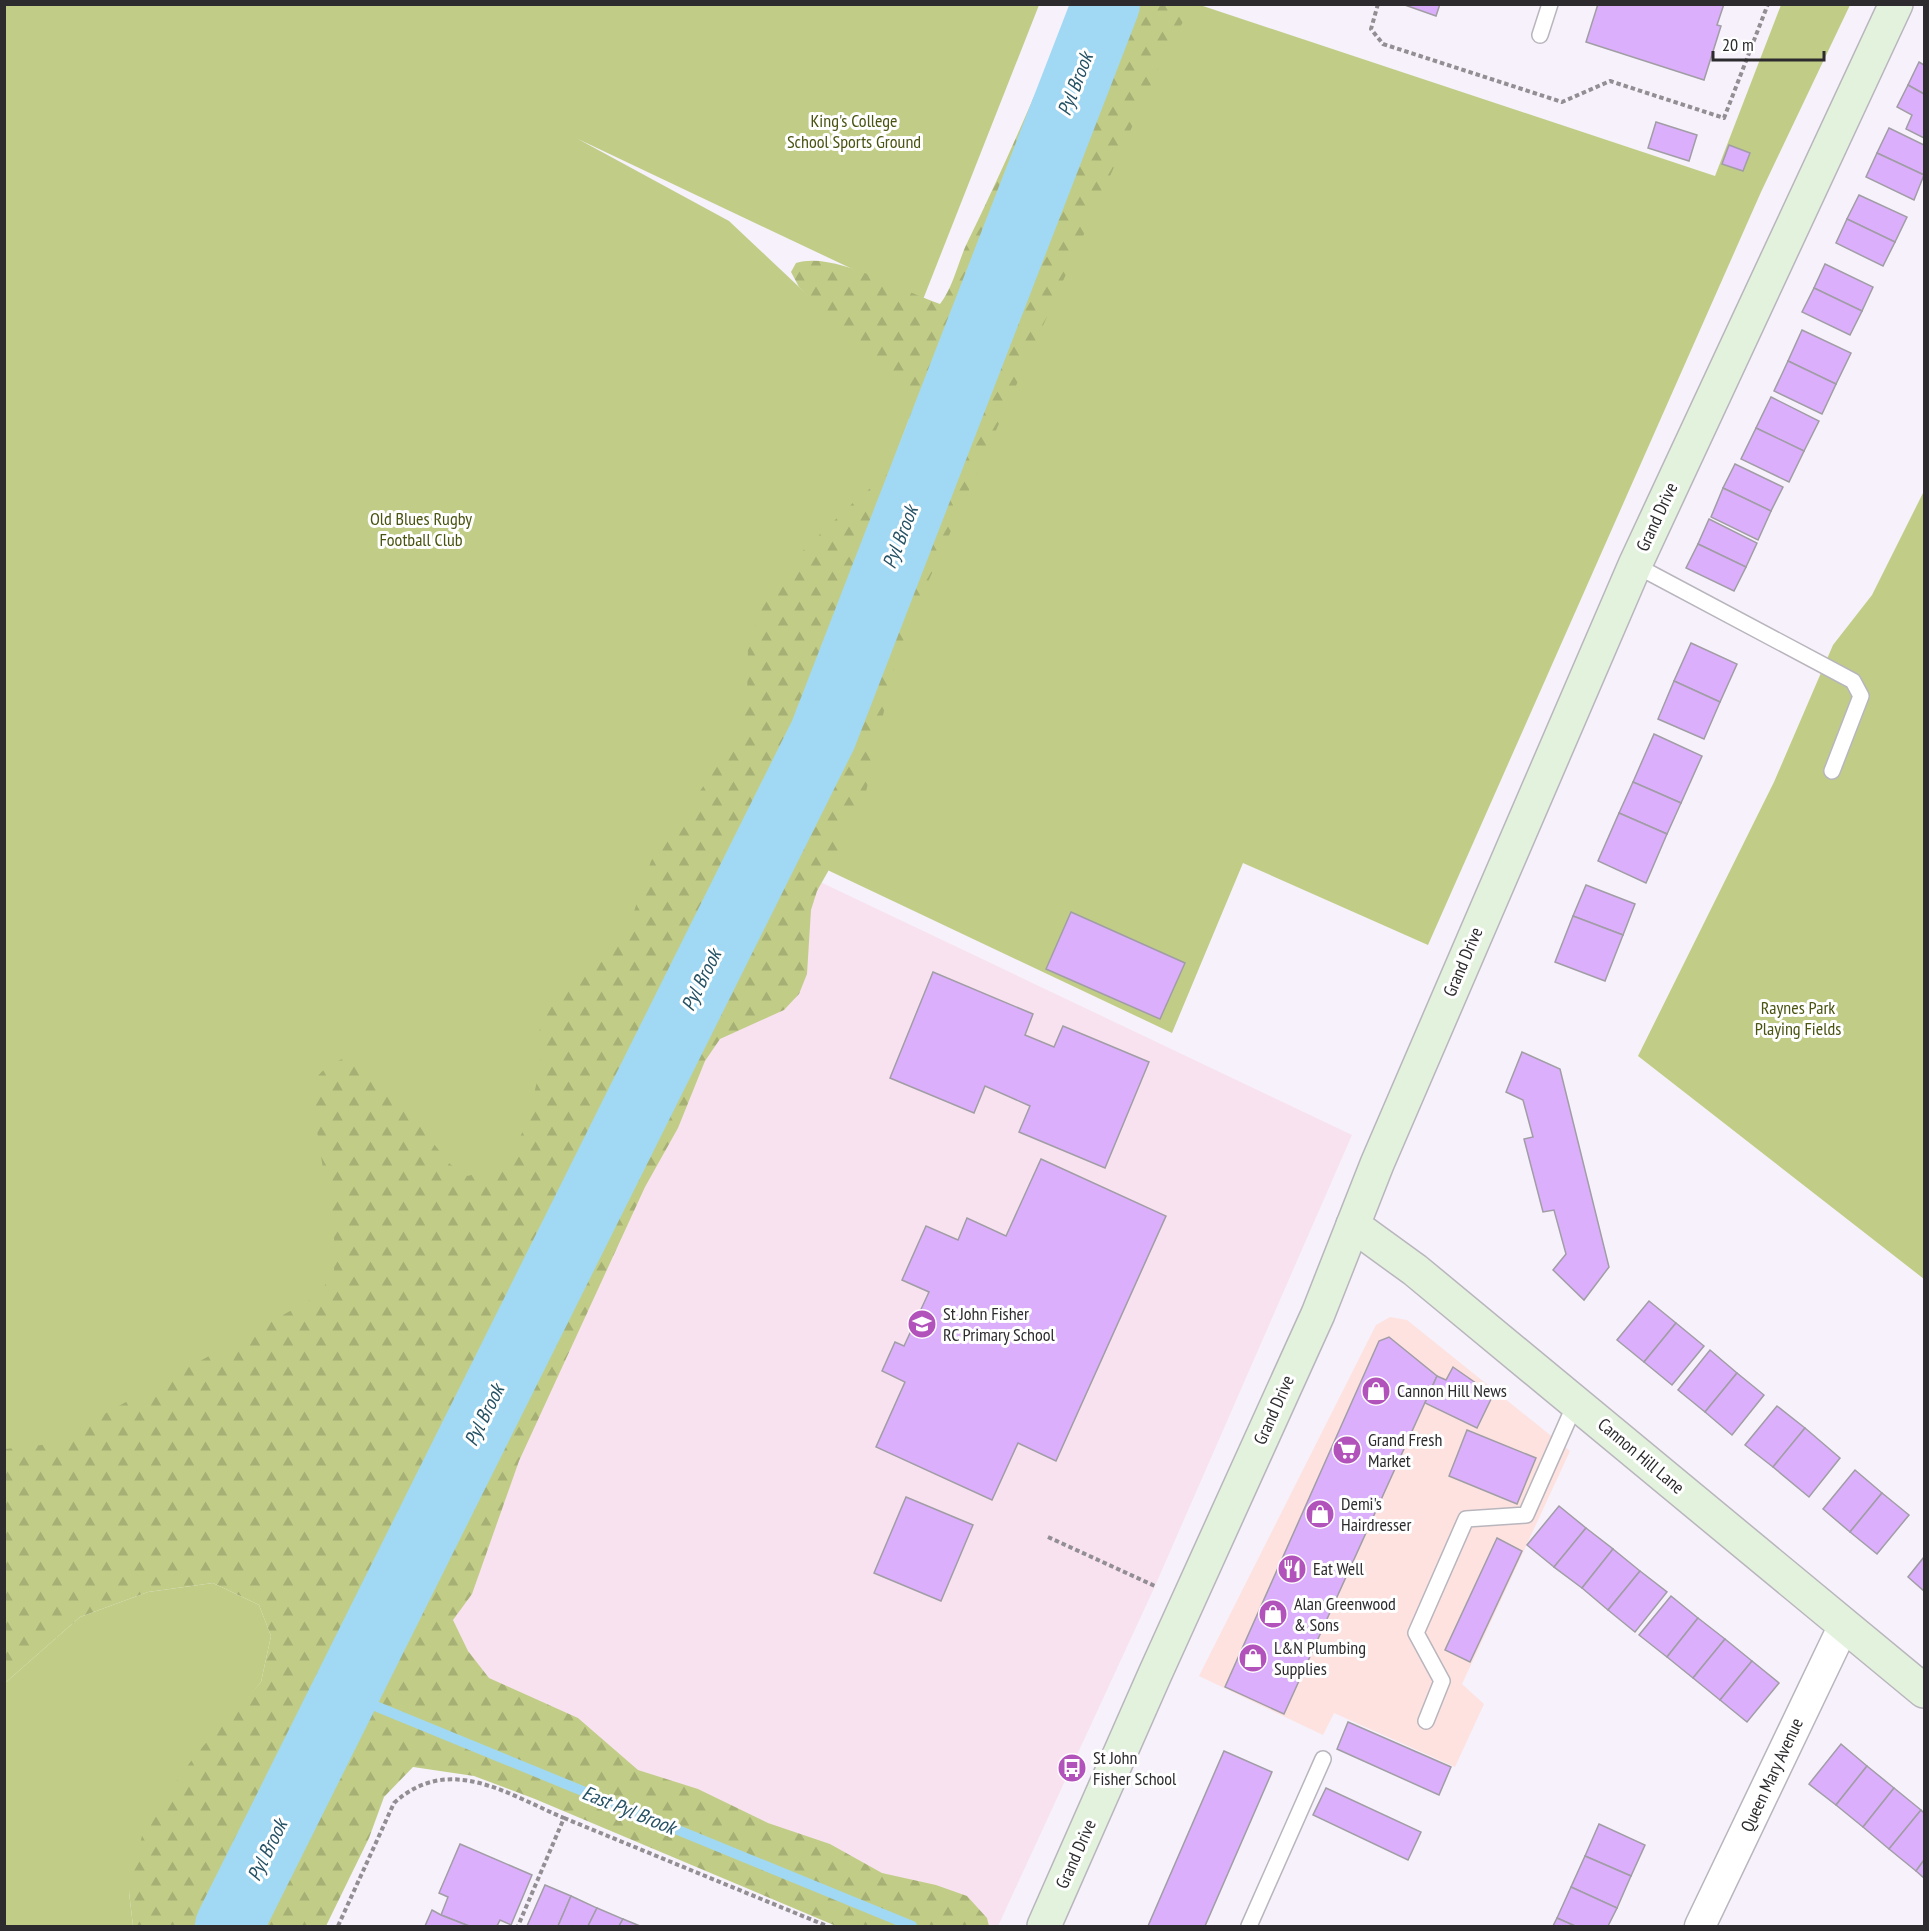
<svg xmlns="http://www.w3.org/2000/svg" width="1929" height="1931" font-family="'PT Sans Narrow',sans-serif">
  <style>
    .commercial { fill: #fde2e0 }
    .education { fill: #f8e2f0 }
    .green { fill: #c1cd87 }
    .forest { fill: url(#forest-firs) }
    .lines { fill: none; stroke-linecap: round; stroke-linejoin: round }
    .stream { stroke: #a1d9f5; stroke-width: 10 }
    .river { stroke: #a1d9f5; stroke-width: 68 }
    .building { fill: #dbaffc; stroke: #a19da5; stroke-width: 1.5 }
    .lane-casing { stroke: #b9b5bd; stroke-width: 18 }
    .street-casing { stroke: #b9b5bd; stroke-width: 33 }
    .secondary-casing { stroke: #b9b5bd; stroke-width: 36 }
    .path { stroke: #928e94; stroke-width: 4; stroke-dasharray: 4.5 3; stroke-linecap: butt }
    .lane { stroke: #fff; stroke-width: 15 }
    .street { stroke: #fff; stroke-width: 30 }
    .secondary { stroke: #e2f2dc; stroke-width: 33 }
    .labels { text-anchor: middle; stroke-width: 6; stroke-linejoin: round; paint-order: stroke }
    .park-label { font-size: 18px; fill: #4b5311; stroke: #fff }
    .street-label { font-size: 18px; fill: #2d2b2e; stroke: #fff }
    .poi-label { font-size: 18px; fill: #2d2b2e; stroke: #fff; text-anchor: start }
    .water-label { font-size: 20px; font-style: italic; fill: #265265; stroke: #fff }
  </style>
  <defs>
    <pattern id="forest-firs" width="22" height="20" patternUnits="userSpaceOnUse" patternTransform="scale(1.5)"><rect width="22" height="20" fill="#c1cd87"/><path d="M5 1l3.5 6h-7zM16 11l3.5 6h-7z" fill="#a6b075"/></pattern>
  </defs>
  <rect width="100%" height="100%" fill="#f6f1fa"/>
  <!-- commercial -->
  <path class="commercial" d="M1390,1317L1407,1320L1570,1451L1462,1684L1484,1704L1455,1767L1334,1713L1323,1735L1199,1676L1376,1325Z"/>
  <!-- education -->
  <path class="education" d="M795,870L1352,1135L1155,1586L998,1926H989L399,1687Z"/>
  <!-- green -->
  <g class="green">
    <path d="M4,5H1039L922,302L578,139L729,221L917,398L796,720L556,1135L5,1526Z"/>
    <path d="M1184,5H1200L1715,176L1781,5H1850L1761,192L1428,945L1243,863L1172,1033L800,857Z"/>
    <path d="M1924,491V1279L1638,1056L1774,782L1833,645L1872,595Z"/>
    <path d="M213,1583L259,1605L271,1636L261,1682L242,1705L129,1892L133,1926H5V1683L80,1617L148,1592Z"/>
  </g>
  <!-- forest -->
  <path class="forest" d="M1073,5H1193L1167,49L911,620L892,675L866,792L845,832L835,859L817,891L811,910L807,974L799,994L784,1010L720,1039L705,1061L678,1128L645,1187L519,1461L472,1594L453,1620L468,1651L489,1678L578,1718L638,1770L698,1789L768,1823L830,1844L882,1873L936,1885L967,1896L987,1918L989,1926H836L535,1799L474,1776L413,1767L384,1797L369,1838L326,1926H133L129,1892L144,1827L196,1754L261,1682L271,1636L259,1605L213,1583L148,1592L80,1617L5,1683V1449L50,1444L319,1295L334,1270V1238L310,1087C322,1068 333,1061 355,1055L372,1067L450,1164L468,1176L495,1166L513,1151L526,1125L541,1066L538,1036L546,1006L573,980L608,957L628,929L651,861L737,738L747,698L748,646L764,597L794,559L856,500L912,454L909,418L902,394L799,287L791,272L796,263C835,251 901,291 940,304C954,286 958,261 968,241C1006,163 1040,84 1073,5Z"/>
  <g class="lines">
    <!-- stream -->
    <path class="stream" d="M346,1694L912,1926"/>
    <!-- river -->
    <path class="river" d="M229,1926L823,735L1106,4"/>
  </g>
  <!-- building -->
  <g class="building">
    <path d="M1402,4H1440L1436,16Z"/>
    <path d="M1598,4H1724L1717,25L1721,26L1704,80L1586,42Z"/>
    <path d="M1919,62L1924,65V94L1908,85Z"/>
    <path d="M1908,85L1924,94V138L1906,129L1912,115L1897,107Z"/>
    <path d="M1656,122L1697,135L1689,161L1648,148Z"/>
    <path d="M1889,128L1924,145V175L1877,153Z"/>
    <path d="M1729,145L1750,153L1743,171L1722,164Z"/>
    <path d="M1877,153L1924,175L1914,200L1866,177Z"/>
    <path d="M1859,195L1907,217L1895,242L1847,219Z"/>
    <path d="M1847,219L1895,242L1883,266L1836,243Z"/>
    <path d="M1825,264L1873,287L1862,311L1814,288Z"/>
    <path d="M1814,288L1862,311L1850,335L1802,312Z"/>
    <path d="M1802,330L1851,353L1836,384L1788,361Z"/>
    <path d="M1788,361L1836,384L1822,414L1774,391Z"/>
    <path d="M1771,397L1819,421L1804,451L1756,428Z"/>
    <path d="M1756,428L1804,451L1789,482L1741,459Z"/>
    <path d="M1735,464L1783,487L1771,511L1723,488Z"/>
    <path d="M1723,488L1771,511L1758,540L1711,517Z"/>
    <path d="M1709,519L1757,543L1746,567L1698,544Z"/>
    <path d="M1698,544L1746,567L1734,591L1686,568Z"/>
    <path d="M1691,643L1737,664L1720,702L1674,681Z"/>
    <path d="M1674,681L1720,702L1704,739L1658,719Z"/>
    <path d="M1654,734L1702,756L1681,803L1633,782Z"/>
    <path d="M1633,782L1681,803L1667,834L1619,813Z"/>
    <path d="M1619,813L1667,834L1646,883L1598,861Z"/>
    <path d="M1586,885L1635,904L1623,935L1573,916Z"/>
    <path d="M1071,912L1185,963L1160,1019L1046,969Z"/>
    <path d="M1573,916L1623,935L1605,981L1555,962Z"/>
    <path d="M933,972L1033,1014L1025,1035L1054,1047L1063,1026L1149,1062L1105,1168L1019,1132L1030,1106L985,1086L974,1113L890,1078Z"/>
    <path d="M1522,1052L1560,1069L1609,1267L1584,1300L1553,1270L1566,1254L1554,1210L1543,1212L1524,1139L1533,1137L1523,1100L1506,1092Z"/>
    <path d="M1041,1159L1166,1216L1056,1461L1018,1443L992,1500L876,1447L905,1382L882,1371L895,1342L904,1346L929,1292L902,1280L926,1226L958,1240L967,1218L1006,1236Z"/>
    <path d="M1649,1301L1676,1323L1644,1362L1617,1340Z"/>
    <path d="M1676,1323L1704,1346L1672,1385L1644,1362Z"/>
    <path d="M1389,1337L1437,1376L1284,1714L1225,1687L1379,1341Z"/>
    <path d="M1710,1350L1737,1373L1705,1412L1678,1390Z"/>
    <path d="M1453,1367L1493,1395L1477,1428L1425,1403L1437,1376L1446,1380Z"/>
    <path d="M1737,1373L1764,1395L1732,1435L1705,1412Z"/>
    <path d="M1777,1406L1805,1428L1773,1467L1745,1445Z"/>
    <path d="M1805,1428L1840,1458L1809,1497L1773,1467Z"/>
    <path d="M1467,1430L1536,1458L1517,1504L1449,1476Z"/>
    <path d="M1855,1470L1882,1493L1850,1532L1823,1509Z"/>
    <path d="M1882,1493L1909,1515L1877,1554L1850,1532Z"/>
    <path d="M906,1497L973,1525L941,1601L874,1573Z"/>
    <path d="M1559,1506L1586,1528L1554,1567L1527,1545Z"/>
    <path d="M1586,1528L1613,1549L1582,1588L1554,1567Z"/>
    <path d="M1497,1538L1522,1551L1470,1662L1445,1650Z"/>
    <path d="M1613,1549L1640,1571L1608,1610L1582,1588Z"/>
    <path d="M1924,1557V1591L1908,1577Z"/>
    <path d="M1640,1571L1667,1592L1635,1632L1608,1610Z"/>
    <path d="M1671,1596L1698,1618L1667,1657L1639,1635Z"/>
    <path d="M1698,1618L1725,1639L1693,1678L1667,1657Z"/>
    <path d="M1725,1639L1752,1661L1720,1700L1693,1678Z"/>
    <path d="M1752,1661L1779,1683L1747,1722L1720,1700Z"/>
    <path d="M1348,1722L1451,1767L1439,1795L1337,1749Z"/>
    <path d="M1841,1744L1867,1766L1836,1805L1809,1784Z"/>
    <path d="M1224,1751L1272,1772L1205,1926H1148Z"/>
    <path d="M1867,1766L1894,1788L1863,1827L1836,1805Z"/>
    <path d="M1326,1788L1421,1832L1408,1860L1313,1815Z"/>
    <path d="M1894,1788L1921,1810L1889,1849L1863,1827Z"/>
    <path d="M1921,1810L1924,1813V1860L1916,1871L1889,1849Z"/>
    <path d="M1599,1824L1645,1845L1631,1876L1585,1856Z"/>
    <path d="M460,1844L532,1875L511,1925L500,1920L497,1926H469L441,1915L448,1897L439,1893Z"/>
    <path d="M1585,1856L1631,1876L1617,1908L1571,1887Z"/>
    <path d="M1924,1860V1878L1916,1871Z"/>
    <path d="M545,1885L571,1896L558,1926H527Z"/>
    <path d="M1571,1887L1617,1908L1608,1926H1575L1557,1918Z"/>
    <path d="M571,1896L597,1908L588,1926H558Z"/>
    <path d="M597,1908L623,1919L619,1926H588Z"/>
    <path d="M432,1910L441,1915L469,1926H425Z"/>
    <path d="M1557,1918L1575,1926H1553Z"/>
    <path d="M623,1919L640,1926H619Z"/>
  </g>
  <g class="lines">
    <!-- lane casing -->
    <g class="lane-casing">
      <g id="lane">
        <path d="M1540,35L1550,4"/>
        <path d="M1635,565L1853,681L1861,696L1832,771"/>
        <path d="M1426,1721L1442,1681L1416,1633L1466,1519L1526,1515L1576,1402"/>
        <path d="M1249,1926L1323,1759"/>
      </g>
    </g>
    <!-- street casing -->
    <g class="street-casing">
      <path id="street" d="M1700,1926L1844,1625"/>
    </g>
    <!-- secondary casing -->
    <g class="secondary-casing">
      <g id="secondary">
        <path d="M1353,1225L1415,1270L1924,1691"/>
        <path d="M1044,1926L1155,1674L1318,1314L1377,1164L1635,565L1896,4"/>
      </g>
    </g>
    <!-- path -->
    <g class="path">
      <path d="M1378,4L1371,29L1383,44L1562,102L1610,81L1724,118L1768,4"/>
      <path d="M1048,1537L1157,1587"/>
      <path d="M564,1818L827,1926"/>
      <path d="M338,1926L394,1803C449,1753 507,1794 564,1818L518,1926"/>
    </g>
    <!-- lane -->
    <use href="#lane" class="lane"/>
    <!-- street -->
    <use href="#street" class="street"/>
    <!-- secondary -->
    <use href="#secondary" class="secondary"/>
  </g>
  <!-- icons -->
  <defs>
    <g id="school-disc" transform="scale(1.5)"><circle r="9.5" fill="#b252bb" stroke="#fff"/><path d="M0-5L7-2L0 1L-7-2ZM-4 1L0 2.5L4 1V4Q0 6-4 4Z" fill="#fff"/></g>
    <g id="shop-disc" transform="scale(1.5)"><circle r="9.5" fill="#b252bb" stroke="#fff"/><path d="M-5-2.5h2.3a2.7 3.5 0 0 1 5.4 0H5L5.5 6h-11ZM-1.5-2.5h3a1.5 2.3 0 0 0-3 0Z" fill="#fff"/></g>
    <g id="supermarket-disc" transform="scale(1.5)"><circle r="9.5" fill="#b252bb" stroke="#fff"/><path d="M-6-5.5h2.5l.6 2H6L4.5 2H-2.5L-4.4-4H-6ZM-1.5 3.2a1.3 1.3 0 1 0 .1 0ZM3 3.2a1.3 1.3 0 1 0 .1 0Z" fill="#fff"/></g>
    <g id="restaurant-disc" transform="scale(1.5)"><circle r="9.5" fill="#b252bb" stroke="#fff"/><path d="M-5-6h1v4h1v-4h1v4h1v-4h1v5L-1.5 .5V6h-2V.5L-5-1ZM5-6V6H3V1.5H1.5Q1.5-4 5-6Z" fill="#fff"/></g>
    <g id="bus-disc" transform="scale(1.5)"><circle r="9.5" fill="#b252bb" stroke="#fff"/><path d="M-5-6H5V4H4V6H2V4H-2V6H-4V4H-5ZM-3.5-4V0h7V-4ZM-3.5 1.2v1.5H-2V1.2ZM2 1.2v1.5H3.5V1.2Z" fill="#fff"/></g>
  </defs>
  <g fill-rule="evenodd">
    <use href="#school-disc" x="922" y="1324"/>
    <use href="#shop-disc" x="1376" y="1391"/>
    <use href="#supermarket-disc" x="1347" y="1450"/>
    <use href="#shop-disc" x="1320" y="1514"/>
    <use href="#restaurant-disc" x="1292" y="1569"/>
    <use href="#shop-disc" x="1273" y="1614"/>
    <use href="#shop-disc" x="1253" y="1658"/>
    <use href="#bus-disc" x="1072" y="1768"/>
  </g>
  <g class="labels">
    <!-- park labels -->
    <g class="park-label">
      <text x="854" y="127">King's College<tspan x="854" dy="21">School Sports Ground</tspan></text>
      <text x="421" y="525">Old Blues Rugby<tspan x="421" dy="21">Football Club</tspan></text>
      <text x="1798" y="1014">Raynes Park<tspan x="1798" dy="21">Playing Fields</tspan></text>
    </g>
    <!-- street labels -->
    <g class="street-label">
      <text transform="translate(1657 517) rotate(-65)" y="6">Grand Drive</text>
      <text transform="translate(1463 962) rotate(-67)" y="6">Grand Drive</text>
      <text transform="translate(1274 1410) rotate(-66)" y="6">Grand Drive</text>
      <text transform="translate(1641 1456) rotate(40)" y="6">Cannon Hill Lane</text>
      <text transform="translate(1772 1775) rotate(-65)" y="6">Queen Mary Avenue</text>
      <text transform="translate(1076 1854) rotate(-66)" y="6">Grand Drive</text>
    </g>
    <!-- poi labels -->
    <g class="poi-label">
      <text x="943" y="1320">St John Fisher<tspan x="943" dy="21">RC Primary School</tspan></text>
      <text x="1397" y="1397">Cannon Hill News</text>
      <text x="1368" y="1446">Grand Fresh<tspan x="1368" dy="21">Market</tspan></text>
      <text x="1341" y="1510">Demi's<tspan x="1341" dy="21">Hairdresser</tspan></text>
      <text x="1313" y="1575">Eat Well</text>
      <text x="1294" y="1610">Alan Greenwood<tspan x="1294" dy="21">&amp; Sons</tspan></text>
      <text x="1274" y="1654">L&amp;N Plumbing<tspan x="1274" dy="21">Supplies</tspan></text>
      <text x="1093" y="1764">St John<tspan x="1093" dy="21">Fisher School</tspan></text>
    </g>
    <!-- water labels -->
    <g class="water-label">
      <text transform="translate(1075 84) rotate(-69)" y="7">Pyl Brook</text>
      <text transform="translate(900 537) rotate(-69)" y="7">Pyl Brook</text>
      <text transform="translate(701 980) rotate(-64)" y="7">Pyl Brook</text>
      <text transform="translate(484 1415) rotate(-64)" y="7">Pyl Brook</text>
      <text transform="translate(629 1810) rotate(22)" y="7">East Pyl Brook</text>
      <text transform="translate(267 1850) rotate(-64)" y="7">Pyl Brook</text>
    </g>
  </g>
  <!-- border -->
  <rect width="1929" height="1931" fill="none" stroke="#2d2b2e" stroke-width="12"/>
  <!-- scale -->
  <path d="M1713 51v9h111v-9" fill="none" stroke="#2d2b2e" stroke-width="3"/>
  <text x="1722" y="51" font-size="18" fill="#2d2b2e" stroke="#ffffff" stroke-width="4.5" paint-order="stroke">20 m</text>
</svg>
